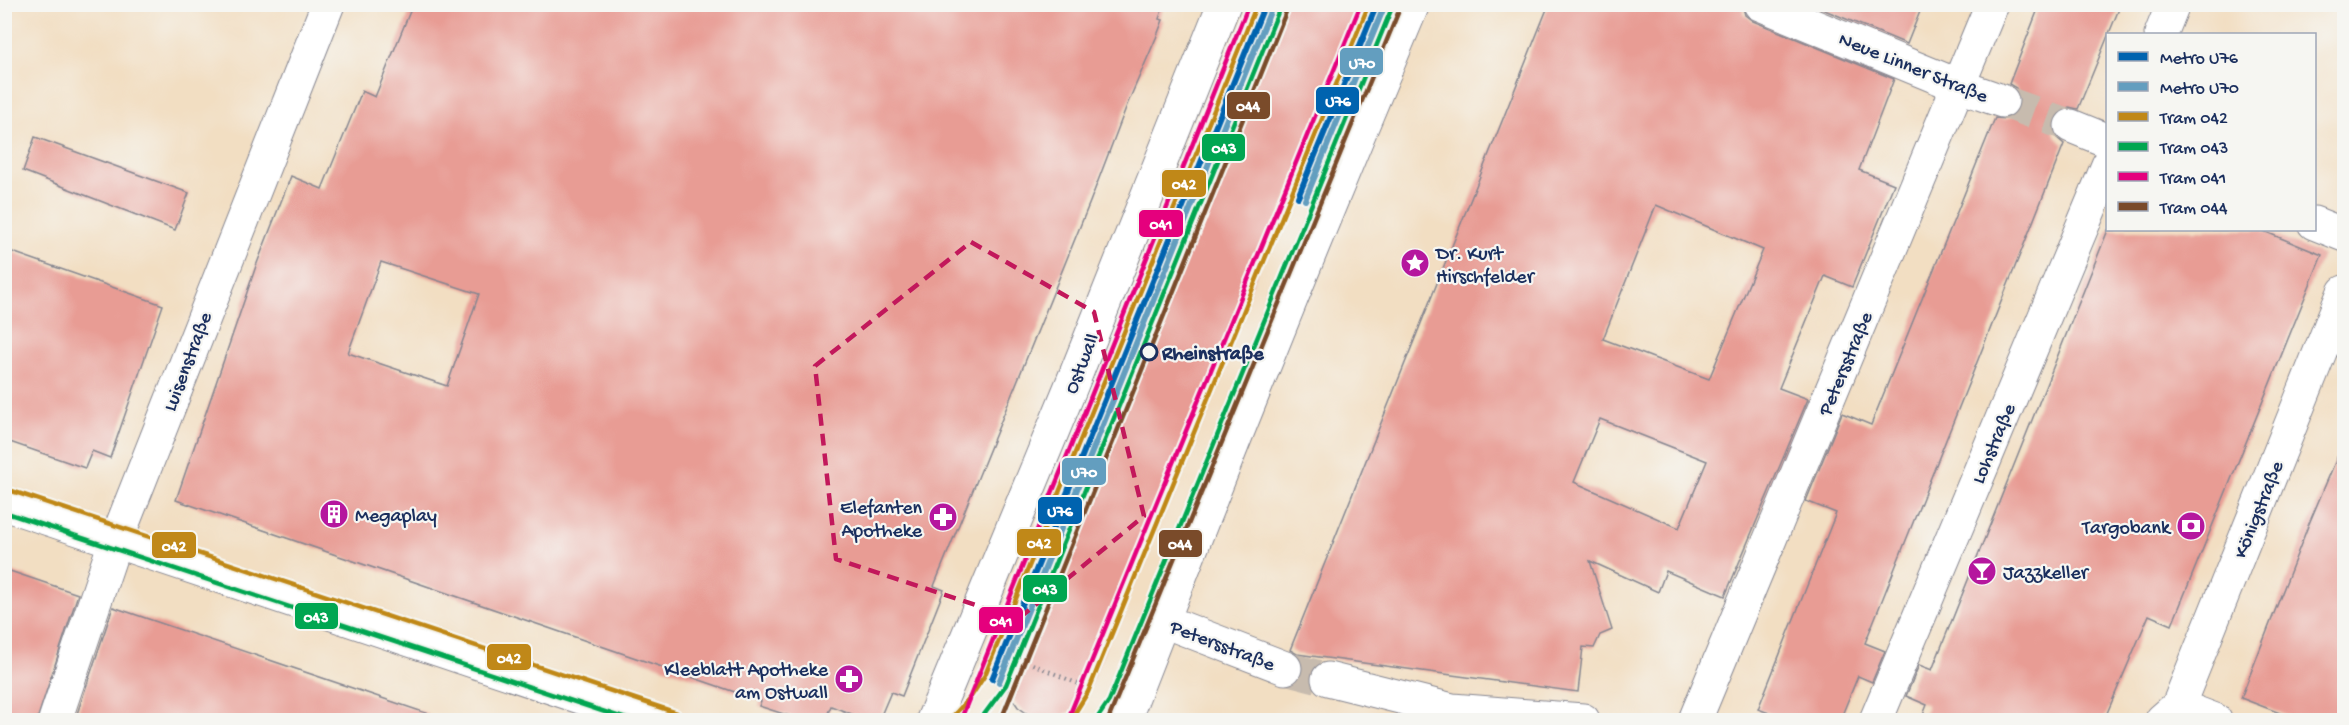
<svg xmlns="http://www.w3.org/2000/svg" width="2349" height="725" font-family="'Gochi Hand',sans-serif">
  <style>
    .building { fill: #e89c94; fill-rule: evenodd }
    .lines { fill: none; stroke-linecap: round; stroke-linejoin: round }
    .minor-tunnel { stroke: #c7bbae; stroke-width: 33; stroke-dasharray: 33 16; stroke-linecap: butt }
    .minor-casing { stroke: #868690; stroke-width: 35 }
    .path { stroke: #868690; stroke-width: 4; stroke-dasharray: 1.5 4.5; stroke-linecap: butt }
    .minor { stroke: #fff; stroke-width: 33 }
    .tram-1-casing { stroke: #f6f6f2; stroke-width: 9 }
    .tram-2-casing { stroke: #f6f6f2; stroke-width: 9 }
    .tram-3-casing { stroke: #f6f6f2; stroke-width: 9 }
    .tram-4-casing { stroke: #f6f6f2; stroke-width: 9 }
    .tram-1 { stroke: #c08818; stroke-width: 4.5 }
    .tram-2 { stroke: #00a651; stroke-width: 4.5 }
    .tram-3 { stroke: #e5007d; stroke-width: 4.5 }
    .tram-4 { stroke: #7a4b2a; stroke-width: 4.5 }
    .metro-1-casing { stroke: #f6f6f2; stroke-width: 10 }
    .metro-2-casing { stroke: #f6f6f2; stroke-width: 10 }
    .metro-1 { stroke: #0063af; stroke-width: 6 }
    .metro-2 { stroke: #639ebf; stroke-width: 6 }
    .marked { fill: none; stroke: #c2185b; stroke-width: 4.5; stroke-dasharray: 12 8; stroke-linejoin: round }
    .stop-dot { fill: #f6f6f2; stroke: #1b2f5e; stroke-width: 3 }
    .labels { text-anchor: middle; stroke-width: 4.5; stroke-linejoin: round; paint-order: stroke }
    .street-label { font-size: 20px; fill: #1b2f5e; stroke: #f6f6f2 }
    .poi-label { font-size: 20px; fill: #1b2f5e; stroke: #f6f6f2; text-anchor: start }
    .stop-label { font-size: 20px; font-weight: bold; fill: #1b2f5e; stroke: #f6f6f2; text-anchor: start }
    .line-badge { stroke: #f6f6f2; stroke-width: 2 }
    .badge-label { font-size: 16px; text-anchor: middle; font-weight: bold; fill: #fff }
  </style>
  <rect width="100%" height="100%" fill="#f6f6f2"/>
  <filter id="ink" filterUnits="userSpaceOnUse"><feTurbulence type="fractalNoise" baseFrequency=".0167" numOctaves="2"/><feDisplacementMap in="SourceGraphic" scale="12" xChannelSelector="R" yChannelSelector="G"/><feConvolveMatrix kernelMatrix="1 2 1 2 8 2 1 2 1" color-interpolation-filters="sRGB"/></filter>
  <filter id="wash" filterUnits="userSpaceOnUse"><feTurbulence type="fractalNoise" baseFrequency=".008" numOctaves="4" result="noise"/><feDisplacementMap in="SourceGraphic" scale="24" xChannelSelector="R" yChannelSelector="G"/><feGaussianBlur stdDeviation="1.35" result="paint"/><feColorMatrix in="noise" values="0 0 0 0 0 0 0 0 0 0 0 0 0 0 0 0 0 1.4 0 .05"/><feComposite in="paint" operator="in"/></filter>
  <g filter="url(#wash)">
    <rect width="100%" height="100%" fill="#f2dec2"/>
    <g id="blocks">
      <!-- building -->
      <g class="building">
        <path d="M413,4H1164L1159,19L1163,20L1156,38L1127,105L1090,202L934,586L944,590L902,696L891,692L879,720H867L831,706L825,720H802L759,706L761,701L176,500L256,266L291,176L322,189L362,91L375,97ZM381,262L479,294L447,386L348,353Z"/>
        <path d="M1276,4H1365L1086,695L1076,708L1063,716L1048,720L1032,717L1018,707L1009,694L1006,679L1009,663Z"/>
        <path d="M1549,4H1742L1745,15L1753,21L1894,79L1859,170L1894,184L1852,287L1825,276L1779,388L1808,399L1725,596L1666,571L1658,592L1590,561L1612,630L1600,635L1594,648L1583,647L1578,692L1297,654L1290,650ZM1656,205L1763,250L1709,379L1603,339ZM1600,419L1707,461L1679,528L1574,482Z"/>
        <path d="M1810,4H1923L1907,44Z"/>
        <path d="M2040,4H2121L2078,109L2069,107L2060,111L2053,120L2052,128L2056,137L2064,144L1865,643L1885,651L1872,682L1858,676L1840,720H1788L1758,709L1836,513L1806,501L1842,413L1871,425L1995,118L2006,119L2015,115L2019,108L2020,97L2016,88L2009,84Z"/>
        <path d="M35,137L189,193L175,230L23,171Z"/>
        <path d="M2108,230H2261L2322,255L2172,625L2149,615L2104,720H1921L1927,705L1906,696L1919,665L1932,670Z"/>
        <path d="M4,249L163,305L110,458L92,451L85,468L4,440Z"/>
        <path d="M2344,441V720H2298L2241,698L2308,526Z"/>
        <path d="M4,569L78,594L37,720H4Z"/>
        <path d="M113,607L429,714L428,720H75Z"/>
      </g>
    </g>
  </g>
  <g filter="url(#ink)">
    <use href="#blocks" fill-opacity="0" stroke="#868690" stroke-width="1.5"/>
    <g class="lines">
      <!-- minor-tunnel -->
      <g class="minor-tunnel">
        <path d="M2002,101L2071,126"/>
        <path d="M1285,668L1328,679"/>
      </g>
      <!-- minor casing -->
      <g class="minor-casing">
        <g id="minor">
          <path d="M1760,4L1959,86L2002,101"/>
          <path d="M2161,34L2173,4"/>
          <path d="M2071,126L2108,141"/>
          <path d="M2314,223L2344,235"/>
          <path d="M4,504L649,720"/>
          <path d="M1161,620L1285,668"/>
          <path d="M1328,679L1452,710L1583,720"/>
          <path d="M2178,706L2215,720"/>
          <path d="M55,720L112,551L328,4"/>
          <path d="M933,720L1072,384L1224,4"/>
          <path d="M1124,720C1217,480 1313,242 1413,4"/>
          <path d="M1695,720L1992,4"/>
          <path d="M1876,720L2108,165"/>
          <path d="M2162,720L2178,706L2344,292"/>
        </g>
      </g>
      <!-- path -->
      <path class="path" d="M1005,652L1092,690"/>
      <!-- minor -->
      <use href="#minor" class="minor"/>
      <!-- tram-1 casing -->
      <g class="tram-1-casing">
        <g id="tram-1">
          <path d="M6,489L677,713"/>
          <path d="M954,715L972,695L985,675L1257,4"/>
          <path d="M1073,716L1088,692L1369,4"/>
        </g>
      </g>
      <!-- tram-2 casing -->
      <g class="tram-2-casing">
        <g id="tram-2">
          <path d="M4,512L629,720"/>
          <path d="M980,720L1006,685L1279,10"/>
          <path d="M1096,720L1109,701L1391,10"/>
        </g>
      </g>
      <!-- tram-3 casing -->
      <g class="tram-3-casing">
        <g id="tram-3">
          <path d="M963,714L1249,4"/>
          <path d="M1070,714L1361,4"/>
        </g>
      </g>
      <!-- tram-4 casing -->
      <g class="tram-4-casing">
        <g id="tram-4">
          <path d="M1001,720L1286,12"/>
          <path d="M1108,720L1398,13"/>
        </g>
      </g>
      <!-- tram-1 -->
      <use href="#tram-1" class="tram-1"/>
      <!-- tram-2 -->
      <use href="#tram-2" class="tram-2"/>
      <!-- tram-3 -->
      <use href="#tram-3" class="tram-3"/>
      <!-- tram-4 -->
      <use href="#tram-4" class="tram-4"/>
      <!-- metro-1 casing -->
      <g class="metro-1-casing">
        <g id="metro-1">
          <path d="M1298,197L1377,4"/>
          <path d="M992,679L1265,4"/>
        </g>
      </g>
      <!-- metro-2 casing -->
      <g class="metro-2-casing">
        <g id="metro-2">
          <path d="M1305,200L1384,7"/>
          <path d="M999,682L1272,7"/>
        </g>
      </g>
      <!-- metro-1 -->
      <use href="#metro-1" class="metro-1"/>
      <!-- metro-2 -->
      <use href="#metro-2" class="metro-2"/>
    </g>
  </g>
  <!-- marked area -->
  <path class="marked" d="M971,242L1094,312L1144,516L1018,619L836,559L815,366Z"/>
  <!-- icons -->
  <defs>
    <g id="sight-disc" transform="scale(1.5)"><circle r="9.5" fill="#b5179e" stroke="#f6f6f2"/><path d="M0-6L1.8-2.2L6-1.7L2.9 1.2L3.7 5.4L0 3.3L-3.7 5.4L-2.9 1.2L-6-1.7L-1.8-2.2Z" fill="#fff"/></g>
    <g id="building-disc" transform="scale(1.5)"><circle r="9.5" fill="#b5179e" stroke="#f6f6f2"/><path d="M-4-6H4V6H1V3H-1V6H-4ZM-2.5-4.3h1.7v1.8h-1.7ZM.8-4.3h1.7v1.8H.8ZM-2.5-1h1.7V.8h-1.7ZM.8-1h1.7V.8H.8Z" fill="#fff"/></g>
    <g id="pharmacy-disc" transform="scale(1.5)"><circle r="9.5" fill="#b5179e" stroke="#f6f6f2"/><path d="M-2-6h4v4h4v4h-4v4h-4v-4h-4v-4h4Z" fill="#fff"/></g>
    <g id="bank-disc" transform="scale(1.5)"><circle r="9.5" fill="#b5179e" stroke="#f6f6f2"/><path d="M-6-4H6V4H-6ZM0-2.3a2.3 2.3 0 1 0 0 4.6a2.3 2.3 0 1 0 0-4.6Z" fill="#fff"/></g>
    <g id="bar-disc" transform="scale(1.5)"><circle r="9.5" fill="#b5179e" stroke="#f6f6f2"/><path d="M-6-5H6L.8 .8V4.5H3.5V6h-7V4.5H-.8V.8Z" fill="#fff"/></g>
  </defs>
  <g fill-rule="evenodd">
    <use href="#sight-disc" x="1415" y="263"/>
    <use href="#building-disc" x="334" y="514"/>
    <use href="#pharmacy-disc" x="943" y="517"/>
    <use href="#bank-disc" x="2191" y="526"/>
    <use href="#bar-disc" x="1982" y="571"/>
    <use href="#pharmacy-disc" x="849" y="679"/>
  </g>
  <!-- markers -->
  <circle class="stop-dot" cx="1149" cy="352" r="8"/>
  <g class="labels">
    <!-- street labels -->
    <g class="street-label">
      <text transform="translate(1914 66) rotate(22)" y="7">Neue Linner Straße</text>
      <text transform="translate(186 361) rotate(-69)" y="7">Luisenstraße</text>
      <text transform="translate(1080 363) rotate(-68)" y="7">Ostwall</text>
      <text transform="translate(1844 363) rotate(-67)" y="7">Petersstraße</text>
      <text transform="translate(1992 443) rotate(-67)" y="7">Lohstraße</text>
      <text transform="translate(2257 509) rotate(-68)" y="7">Königstraße</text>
      <text transform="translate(1223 644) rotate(21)" y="7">Petersstraße</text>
    </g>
    <!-- poi labels -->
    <g class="poi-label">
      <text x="1436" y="259">Dr. Kurt<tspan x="1436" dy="23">Hirschfelder</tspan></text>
      <text x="922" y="513" text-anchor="end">Elefanten<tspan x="922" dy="23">Apotheke</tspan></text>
      <text x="355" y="521">Megaplay</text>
      <text x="2170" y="533" text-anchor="end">Targobank</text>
      <text x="2003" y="578">Jazzkeller</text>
      <text x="828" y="675" text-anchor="end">Kleeblatt Apotheke<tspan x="828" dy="23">am Ostwall</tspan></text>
    </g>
    <!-- stop labels -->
    <g class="stop-label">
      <text x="1162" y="359">Rheinstraße</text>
    </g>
  </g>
  <g class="line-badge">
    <rect x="1339" y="47" width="45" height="29" rx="6" fill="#639ebf"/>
    <rect x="1315" y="86" width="45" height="29" rx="6" fill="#0063af"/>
    <rect x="1226" y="91" width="45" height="29" rx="6" fill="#7a4b2a"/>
    <rect x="1201" y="133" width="45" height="29" rx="6" fill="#00a651"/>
    <rect x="1161" y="169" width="46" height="29" rx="6" fill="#c08818"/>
    <rect x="1138" y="209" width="46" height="29" rx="6" fill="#e5007d"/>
    <rect x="1061" y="457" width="46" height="29" rx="6" fill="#639ebf"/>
    <rect x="1037" y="496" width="46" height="29" rx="6" fill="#0063af"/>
    <rect x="1016" y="528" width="46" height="29" rx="6" fill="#c08818"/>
    <rect x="1158" y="529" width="45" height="29" rx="6" fill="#7a4b2a"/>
    <rect x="151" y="531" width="46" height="28" rx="6" fill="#c08818"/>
    <rect x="1022" y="574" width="46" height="29" rx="6" fill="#00a651"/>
    <rect x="294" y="602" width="45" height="28" rx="6" fill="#00a651"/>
    <rect x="978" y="606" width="46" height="28" rx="6" fill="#e5007d"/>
    <rect x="486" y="643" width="46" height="28" rx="6" fill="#c08818"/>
  </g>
  <g class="badge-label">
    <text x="1362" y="68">U70</text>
    <text x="1338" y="106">U76</text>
    <text x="1248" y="111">044</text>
    <text x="1224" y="153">043</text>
    <text x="1184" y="189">042</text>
    <text x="1161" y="229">041</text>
    <text x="1084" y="477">U70</text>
    <text x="1060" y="516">U76</text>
    <text x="1039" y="548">042</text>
    <text x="1180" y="549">044</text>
    <text x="174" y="551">042</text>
    <text x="1045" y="594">043</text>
    <text x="316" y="622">043</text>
    <text x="1001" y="626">041</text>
    <text x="509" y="663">042</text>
  </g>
  <!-- margin -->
  <rect width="2349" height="725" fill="none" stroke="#f6f6f2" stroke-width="24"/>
  <!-- legend -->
  <rect x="2106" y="33" width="210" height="198" fill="#f6f6f2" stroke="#9ea6b7" stroke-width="1.5"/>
  <rect x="2118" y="52" width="30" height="9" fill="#0063af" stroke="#9ea6b7" stroke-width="1.5"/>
  <text x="2160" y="63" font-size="18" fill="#1b2f5e">Metro U76</text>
  <rect x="2118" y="82" width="30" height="9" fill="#639ebf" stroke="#9ea6b7" stroke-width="1.5"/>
  <text x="2160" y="93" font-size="18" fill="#1b2f5e">Metro U70</text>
  <rect x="2118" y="112" width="30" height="9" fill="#c08818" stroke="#9ea6b7" stroke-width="1.5"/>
  <text x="2160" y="123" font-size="18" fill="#1b2f5e">Tram 042</text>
  <rect x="2118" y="142" width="30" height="9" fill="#00a651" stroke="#9ea6b7" stroke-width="1.5"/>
  <text x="2160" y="153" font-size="18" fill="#1b2f5e">Tram 043</text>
  <rect x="2118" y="172" width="30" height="9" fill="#e5007d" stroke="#9ea6b7" stroke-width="1.5"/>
  <text x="2160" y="183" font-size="18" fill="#1b2f5e">Tram 041</text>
  <rect x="2118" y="202" width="30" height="9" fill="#7a4b2a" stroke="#9ea6b7" stroke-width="1.5"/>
  <text x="2160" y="213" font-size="18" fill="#1b2f5e">Tram 044</text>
</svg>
